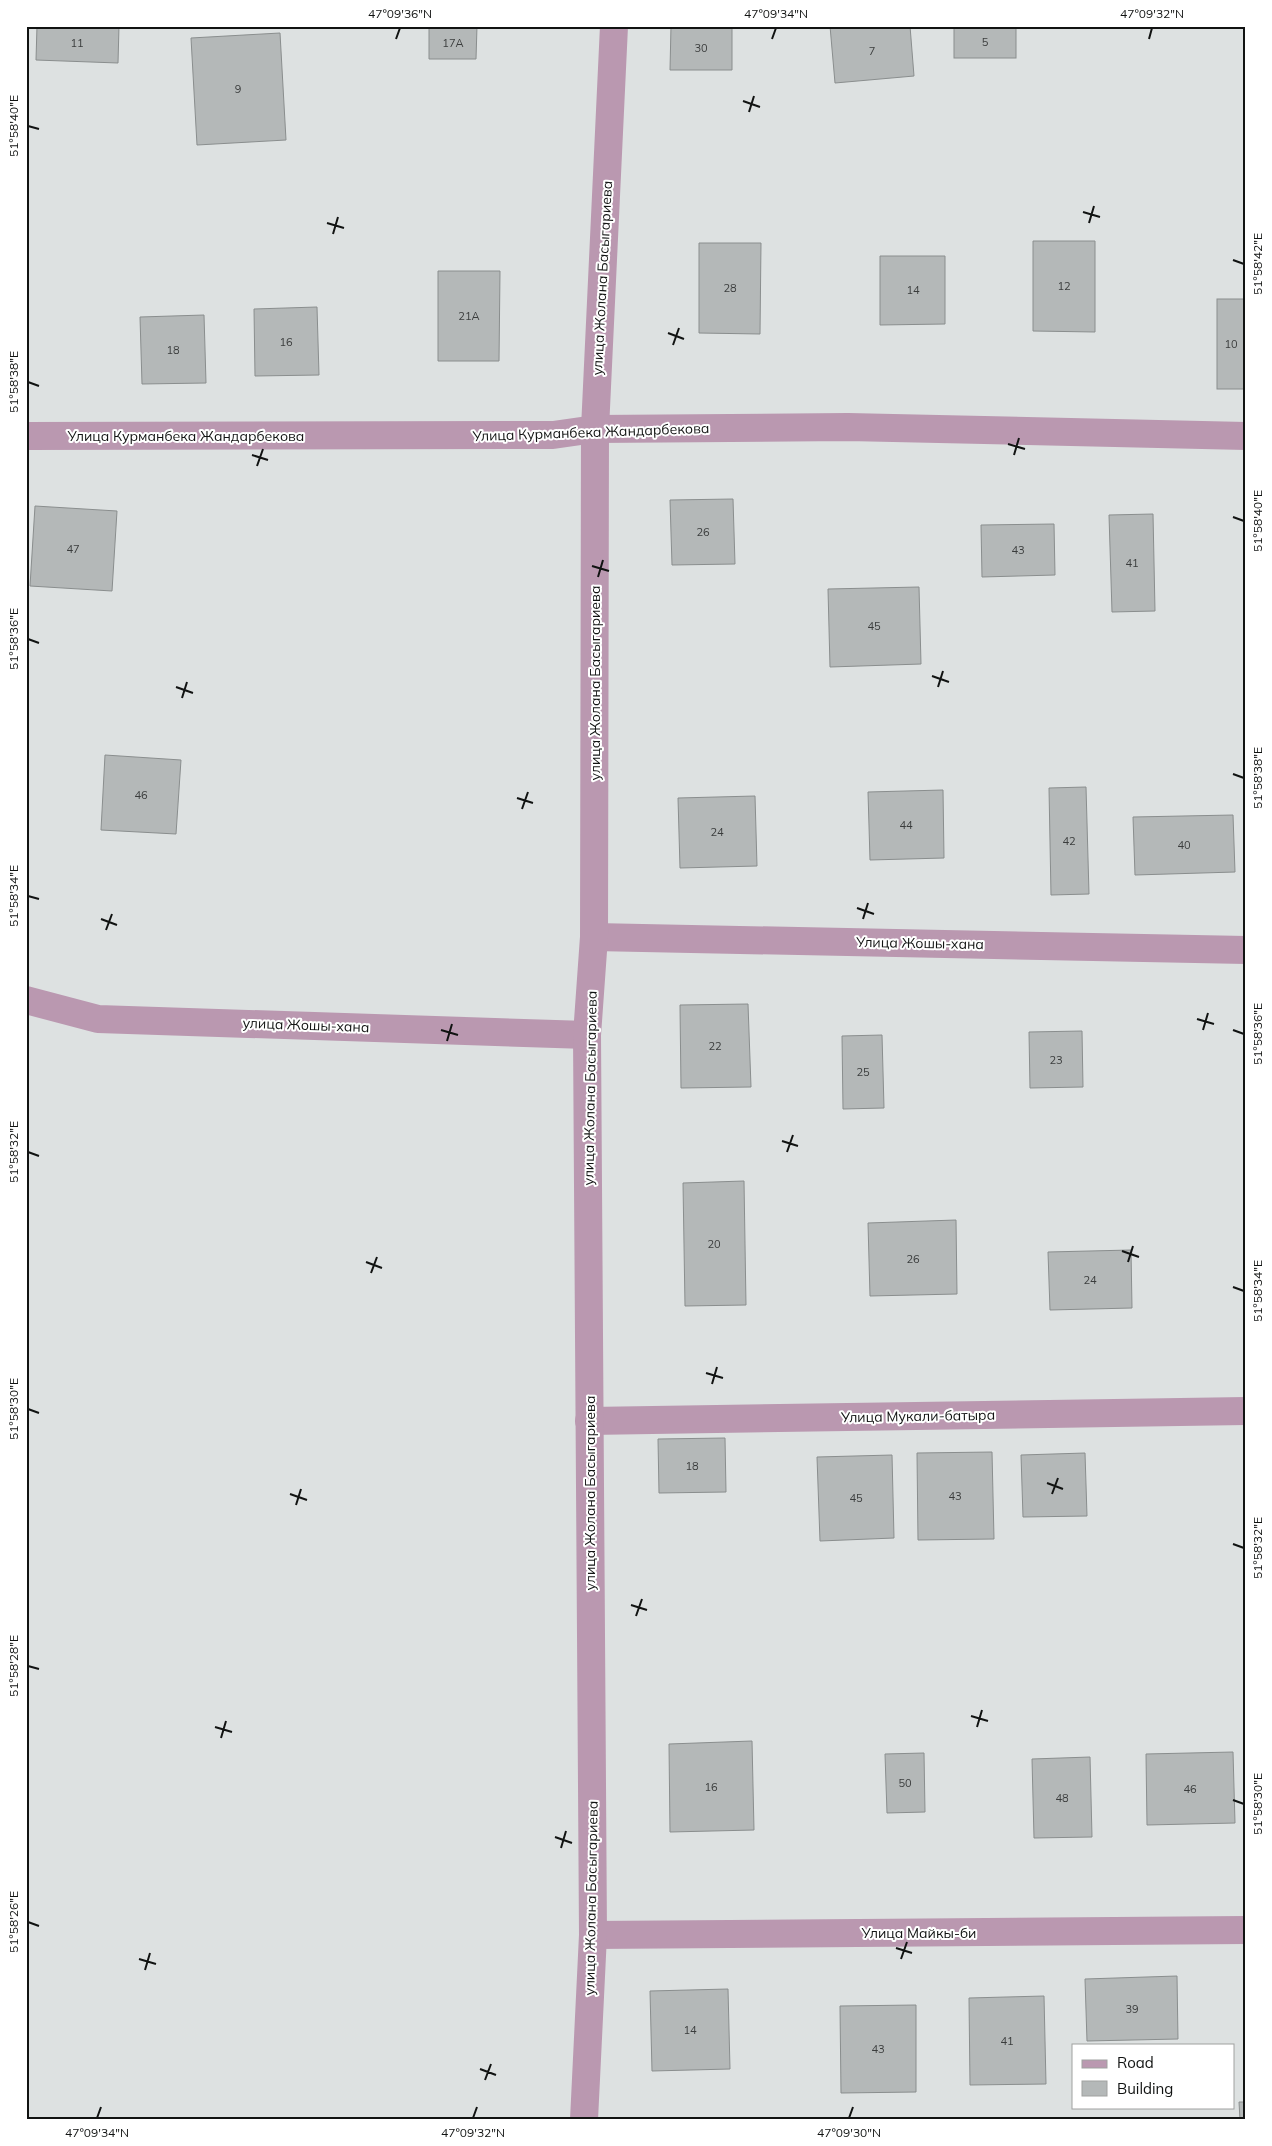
<svg xmlns="http://www.w3.org/2000/svg" width="1272" height="2146" font-family="Mulish,sans-serif">
  <style>
    .building { fill: #b4b8b8; stroke: #8a8e8e }
    .lines { fill: none; stroke-linecap: round; stroke-linejoin: round }
    .street { stroke: #ba98b0; stroke-width: 28 }
    .ticks { fill: none; stroke: #111312; stroke-width: 2 }
    .labels { text-anchor: middle; stroke-width: 4; stroke-linejoin: round; paint-order: stroke }
    .number-label { font-size: 11px; fill: #3a3c3c }
    .street-label { font-size: 14px; fill: #111312; stroke: #fff }
    .neatline { fill: none; stroke: #111312; stroke-width: 2 }
    .ticks-label { font-size: 12px; text-anchor: middle; fill: #111312 }
  </style>
  <rect width="100%" height="100%" fill="#dde1e1"/>
  <!-- building -->
  <g class="building">
    <path d="M37,26H119L118,63L36,60Z"/>
    <path d="M429,26H477L476,59H429Z"/>
    <path d="M671,26H732V70H670Z"/>
    <path d="M830,26H910L914,76L835,83Z"/>
    <rect x="954" y="26" width="62" height="32"/>
    <path d="M280,33L286,140L197,145L191,38Z"/>
    <path d="M1033,241H1095V332L1033,331Z"/>
    <path d="M699,243H761L760,334L699,333Z"/>
    <path d="M880,256H945V324L880,325Z"/>
    <path d="M438,271H500L499,361H438Z"/>
    <rect x="1217" y="299" width="29" height="90"/>
    <path d="M317,307L319,375L255,376L254,309Z"/>
    <path d="M204,315L206,383L142,384L140,317Z"/>
    <path d="M733,499L735,564L672,565L670,500Z"/>
    <path d="M35,506L117,511L112,591L30,586Z"/>
    <path d="M1153,514L1155,611L1112,612L1109,515Z"/>
    <path d="M1054,524L1055,575L982,577L981,525Z"/>
    <path d="M919,587L921,664L830,667L828,589Z"/>
    <path d="M105,755L181,760L176,834L101,830Z"/>
    <path d="M1086,787L1089,894L1051,895L1049,788Z"/>
    <path d="M943,790L944,858L870,860L868,792Z"/>
    <path d="M755,796L757,866L680,868L678,798Z"/>
    <path d="M1233,815L1235,872L1135,875L1133,817Z"/>
    <path d="M748,1004L751,1087L681,1088L680,1005Z"/>
    <path d="M1082,1031L1083,1087L1030,1088L1029,1032Z"/>
    <path d="M882,1035L884,1108L843,1109L842,1036Z"/>
    <path d="M744,1181L746,1305L685,1306L683,1183Z"/>
    <path d="M956,1220L957,1294L870,1296L868,1223Z"/>
    <path d="M1131,1250L1132,1308L1050,1310L1048,1252Z"/>
    <path d="M725,1438L726,1492L659,1493L658,1439Z"/>
    <path d="M992,1452L994,1539L918,1540L917,1453Z"/>
    <path d="M1085,1453L1087,1516L1023,1517L1021,1455Z"/>
    <path d="M892,1455L894,1538L820,1541L817,1457Z"/>
    <path d="M752,1741L754,1830L670,1832L669,1744Z"/>
    <path d="M1233,1752L1235,1823L1147,1825L1146,1754Z"/>
    <path d="M924,1753L925,1812L887,1813L885,1754Z"/>
    <path d="M1090,1757L1092,1837L1034,1838L1032,1759Z"/>
    <path d="M1177,1976L1178,2039L1087,2041L1085,1979Z"/>
    <path d="M728,1989L730,2069L652,2071L650,1991Z"/>
    <path d="M1044,1996L1046,2084L970,2085L969,1998Z"/>
    <path d="M916,2005V2092L841,2093L840,2006Z"/>
    <path d="M1239,2102H1246V2120H1240Z"/>
  </g>
  <g class="lines">
    <!-- street -->
    <g class="street">
      <path d="M26,436L553,435L595,429L848,427L1246,436"/>
      <path d="M594,937L1246,950"/>
      <path d="M26,1000L98,1019L587,1035"/>
      <path d="M589,1421L1246,1411"/>
      <path d="M593,1935L1246,1930"/>
      <path d="M584,2120L593,1935L587,1035L594,937L595,429L614,26"/>
    </g>
  </g>
  <!-- ticks -->
  <path class="ticks" d="M396,39L400,28M772,39L776,28M1149,39L1152,28M743,101L760,107M749,112L754,96M28,126L39,129M1083,212L1100,217M327,223L344,228M1089,223L1094,206M333,234L338,217M1233,260L1244,264M668,333L684,339M673,345L679,328M28,382L39,386M1008,444L1025,449M252,455L268,460M1014,455L1019,438M257,466L263,449M1233,517L1244,521M592,566L609,571M598,577L603,560M28,639L39,643M932,676L949,682M176,687L193,693M938,687L943,671M182,698L187,682M1233,774L1244,778M517,798L533,803M522,809L528,792M28,896L39,899M857,908L874,914M101,919L117,925M863,919L868,903M106,930L112,914M1197,1019L1214,1024M441,1030L458,1035M1203,1030L1208,1013M1233,1030L1244,1034M447,1041L452,1024M782,1141L798,1146M28,1152L39,1156M787,1152L793,1135M1122,1251L1139,1257M366,1262L382,1268M1128,1262L1133,1246M371,1273L377,1257M1233,1287L1244,1291M706,1373L723,1378M712,1384L717,1367M28,1409L39,1413M1047,1483L1063,1489M290,1494L307,1500M1052,1494L1058,1478M296,1505L301,1489M1233,1544L1244,1548M631,1605L647,1610M636,1616L642,1599M28,1666L39,1669M971,1716L988,1721M215,1727L232,1732M977,1727L982,1710M221,1738L226,1721M1233,1800L1244,1804M555,1837L572,1843M561,1848L566,1831M28,1922L39,1926M896,1948L912,1953M139,1959L156,1964M901,1959L907,1942M145,1970L150,1953M480,2069L496,2075M485,2080L491,2064M97,2118L101,2107M473,2118L477,2107M849,2118L853,2107"/>
  <g class="labels">
    <!-- number labels -->
    <g class="number-label">
      <text x="985" y="46">5</text>
      <text x="77" y="47">11</text>
      <text x="453" y="47">17А</text>
      <text x="701" y="52">30</text>
      <text x="872" y="55">7</text>
      <text x="238" y="93">9</text>
      <text x="1064" y="290">12</text>
      <text x="730" y="292">28</text>
      <text x="913" y="294">14</text>
      <text x="469" y="320">21А</text>
      <text x="286" y="346">16</text>
      <text x="1231" y="348">10</text>
      <text x="173" y="354">18</text>
      <text x="703" y="536">26</text>
      <text x="73" y="553">47</text>
      <text x="1018" y="554">43</text>
      <text x="1132" y="567">41</text>
      <text x="874" y="630">45</text>
      <text x="141" y="799">46</text>
      <text x="906" y="829">44</text>
      <text x="717" y="836">24</text>
      <text x="1069" y="845">42</text>
      <text x="1184" y="849">40</text>
      <text x="715" y="1050">22</text>
      <text x="1056" y="1064">23</text>
      <text x="863" y="1076">25</text>
      <text x="714" y="1248">20</text>
      <text x="913" y="1263">26</text>
      <text x="1090" y="1284">24</text>
      <text x="692" y="1470">18</text>
      <text x="955" y="1500">43</text>
      <text x="856" y="1502">45</text>
      <text x="905" y="1787">50</text>
      <text x="711" y="1791">16</text>
      <text x="1190" y="1793">46</text>
      <text x="1062" y="1802">48</text>
      <text x="1132" y="2013">39</text>
      <text x="690" y="2034">14</text>
      <text x="1007" y="2045">41</text>
      <text x="878" y="2053">43</text>
    </g>
    <!-- street labels -->
    <g class="street-label">
      <text transform="translate(602 278) rotate(-87)" y="5">улица Жолана Басыгариева</text>
      <text transform="translate(591 432) rotate(-2)" y="5">Улица Курманбека Жандарбекова</text>
      <text x="186" y="441">Улица Курманбека Жандарбекова</text>
      <text transform="translate(595 683) rotate(-90)" y="5">улица Жолана Басыгариева</text>
      <text transform="translate(920 943) rotate(1)" y="5">Улица Жошы-хана</text>
      <text transform="translate(306 1025) rotate(2)" y="5">улица Жошы-хана</text>
      <text transform="translate(590 1088) rotate(-89)" y="5">улица Жолана Басыгариева</text>
      <text transform="translate(918 1416) rotate(-1)" y="5">Улица Мукали-батыра</text>
      <text transform="translate(590 1493) rotate(-90)" y="5">улица Жолана Басыгариева</text>
      <text transform="translate(591 1898) rotate(-89)" y="5">улица Жолана Басыгариева</text>
      <text x="919" y="1938">Улица Майкы-би</text>
    </g>
  </g>
  <!-- border -->
  <rect width="1272" height="2146" fill="none" stroke="#ffffff" stroke-width="55"/>
  <!-- legend -->
  <rect x="1072" y="2044" width="162" height="65" fill="#ffffff" stroke="#a0a1a0"/>
  <rect x="1082" y="2060" width="25" height="8" fill="#ba98b0" stroke="#a0a1a0"/>
  <text x="1117" y="2068" font-size="15" fill="#111312">Road</text>
  <rect x="1082" y="2081" width="25" height="15" fill="#b4b8b8" stroke="#a0a1a0"/>
  <text x="1117" y="2094" font-size="15" fill="#111312">Building</text>
  <rect x="28" y="28" width="1216" height="2090" class="neatline"/>
  <g class="ticks-label">
    <text x="400" y="18">47°09'36"N</text>
    <text x="776" y="18">47°09'34"N</text>
    <text x="1152" y="18">47°09'32"N</text>
    <text transform="translate(14 126) rotate(-90)" y="4">51°58'40"E</text>
    <text transform="translate(1258 264) rotate(-90)" y="4">51°58'42"E</text>
    <text transform="translate(14 382) rotate(-90)" y="4">51°58'38"E</text>
    <text transform="translate(1258 521) rotate(-90)" y="4">51°58'40"E</text>
    <text transform="translate(14 639) rotate(-90)" y="4">51°58'36"E</text>
    <text transform="translate(1258 778) rotate(-90)" y="4">51°58'38"E</text>
    <text transform="translate(14 896) rotate(-90)" y="4">51°58'34"E</text>
    <text transform="translate(1258 1034) rotate(-90)" y="4">51°58'36"E</text>
    <text transform="translate(14 1152) rotate(-90)" y="4">51°58'32"E</text>
    <text transform="translate(1258 1291) rotate(-90)" y="4">51°58'34"E</text>
    <text transform="translate(14 1409) rotate(-90)" y="4">51°58'30"E</text>
    <text transform="translate(1258 1548) rotate(-90)" y="4">51°58'32"E</text>
    <text transform="translate(14 1666) rotate(-90)" y="4">51°58'28"E</text>
    <text transform="translate(1258 1804) rotate(-90)" y="4">51°58'30"E</text>
    <text transform="translate(14 1922) rotate(-90)" y="4">51°58'26"E</text>
    <text x="97" y="2137">47°09'34"N</text>
    <text x="473" y="2137">47°09'32"N</text>
    <text x="849" y="2137">47°09'30"N</text>
  </g>
</svg>
